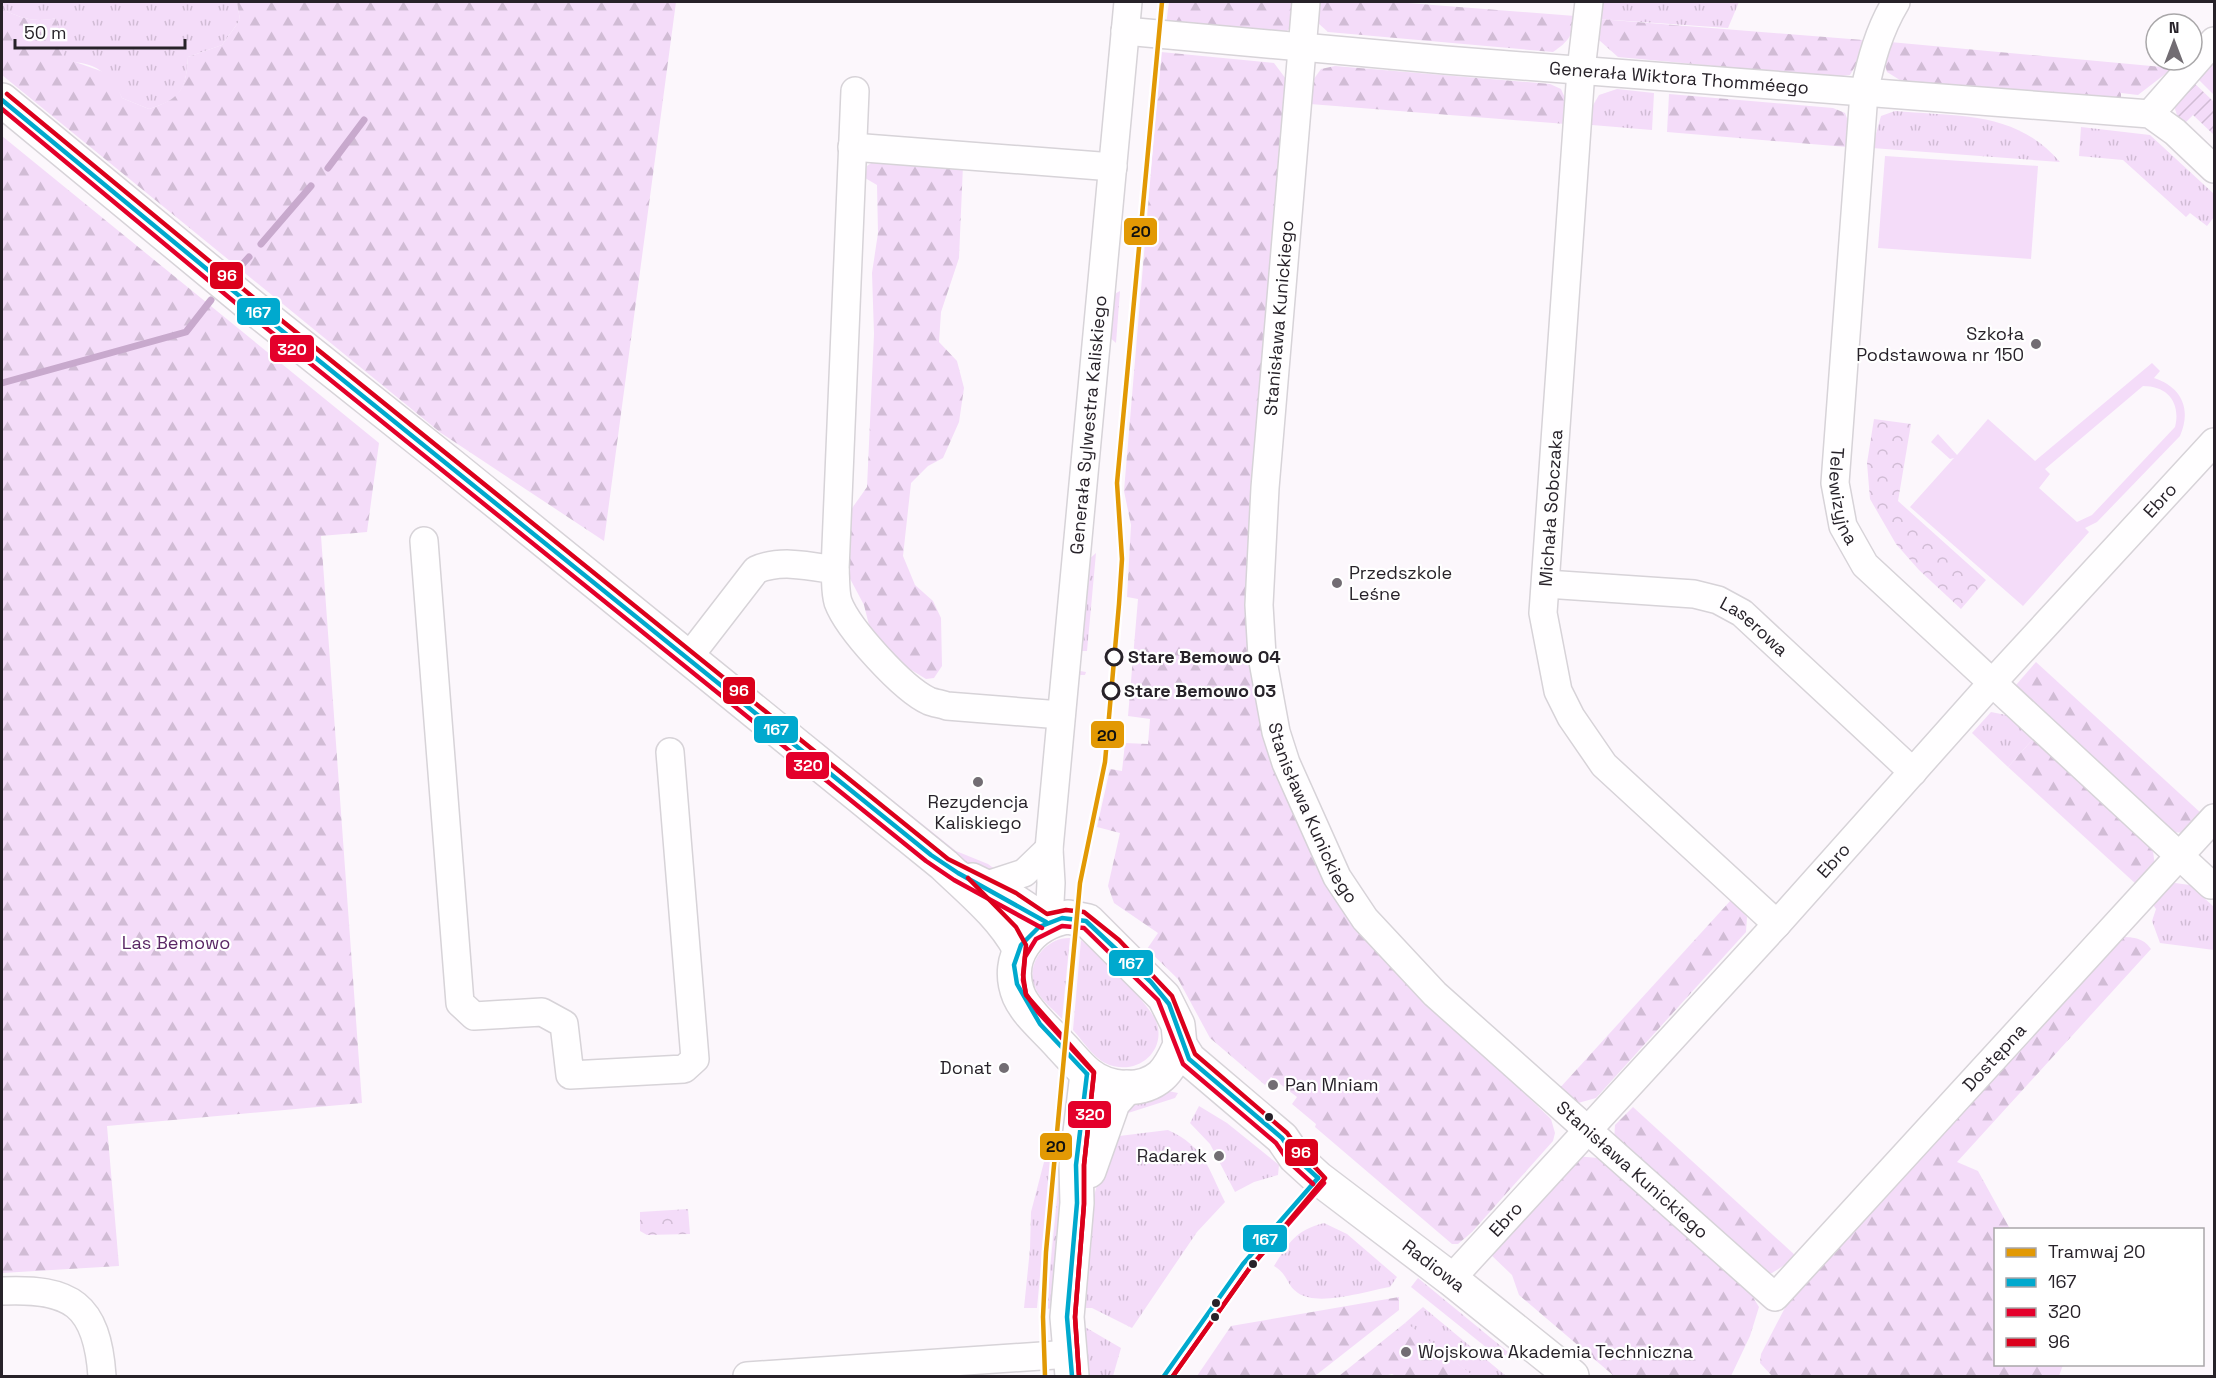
<svg xmlns="http://www.w3.org/2000/svg" width="2216" height="1378" font-family="'Space Grotesk',sans-serif">
  <style>
    .grass { fill: url(#grass-tufts) }
    .forest { fill: url(#forest-firs) }
    .park { fill: url(#park-crowns) }
    .garden { fill: url(#garden-furrows) }
    .pitch { fill: #f4dcf9; fill-rule: evenodd }
    .lines { fill: none; stroke-linecap: round; stroke-linejoin: round }
    .stream { stroke: #c8a9cd; stroke-width: 7 }
    .minor-casing { stroke: #d7d3d8; stroke-width: 30 }
    .tertiary-casing { stroke: #d7d3d8; stroke-width: 36 }
    .secondary-casing { stroke: #d7d3d8; stroke-width: 36 }
    .minor { stroke: #fffeff; stroke-width: 27 }
    .tertiary { stroke: #fffeff; stroke-width: 33 }
    .secondary { stroke: #fffeff; stroke-width: 33 }
    .bus-1-casing { stroke: #fff; stroke-width: 9 }
    .bus-2-casing { stroke: #fff; stroke-width: 9 }
    .bus-3-casing { stroke: #fff; stroke-width: 9 }
    .bus-1 { stroke: #00a9ce; stroke-width: 4.5 }
    .bus-2 { stroke: #e4002b; stroke-width: 4.5 }
    .bus-3 { stroke: #db001b; stroke-width: 4.5 }
    .tram-1-casing { stroke: #fff; stroke-width: 9 }
    .tram-1 { stroke: #e29904; stroke-width: 4.5 }
    .poi-dot { fill: #726d73; stroke: #fff; stroke-width: 2 }
    .stop-dot { fill: #fff; stroke: #272229; stroke-width: 3 }
    .bus-dot { fill: #272229; stroke: #fff; stroke-width: 2 }
    .labels { text-anchor: middle; stroke-width: 4.5; stroke-linejoin: round; paint-order: stroke }
    .street-label { font-size: 18px; fill: #272229; stroke: #fff }
    .poi-label { font-size: 18px; fill: #272229; stroke: #fff; text-anchor: end }
    .stop-label { font-size: 18px; font-weight: bold; fill: #272229; stroke: #fff; text-anchor: start }
    .park-label { font-size: 18px; fill: #5a2765; stroke: #fff }
    .line-badge { stroke: #fff; stroke-width: 2 }
    .badge-label { font-size: 16px; text-anchor: middle; font-weight: bold; fill: #fff }
    .pale-badge-label { font-size: 16px; text-anchor: middle; font-weight: bold; fill: #111 }
  </style>
  <defs>
    <pattern id="grass-tufts" width="24" height="20" patternUnits="userSpaceOnUse" patternTransform="scale(1.5)"><rect width="24" height="20" fill="#f4dcf9"/><path d="M3 7l-1-3M5 7V3M7 7l1-3M15 17l-1-3M17 17v-4M19 17l1-3" fill="none" stroke="#d1bcd5"/></pattern>
    <pattern id="forest-firs" width="22" height="20" patternUnits="userSpaceOnUse" patternTransform="scale(1.5)"><rect width="22" height="20" fill="#f4dcf9"/><path d="M5 1l3.5 6h-7zM16 11l3.5 6h-7z" fill="#d1bcd5"/></pattern>
    <pattern id="park-crowns" width="20" height="18" patternUnits="userSpaceOnUse" patternTransform="scale(1.5)"><rect width="20" height="18" fill="#f4dcf9"/><path d="M2 6a3 3 0 1 1 6 0M12 15a3 3 0 1 1 6 0" fill="none" stroke="#d1bcd5"/></pattern>
    <pattern id="garden-furrows" width="10" height="10" patternUnits="userSpaceOnUse" patternTransform="scale(1.5)"><rect width="10" height="10" fill="#f4dcf9"/><path d="M-1 1l2-2M0 10L10 0M9 11l2-2" fill="none" stroke="#d1bcd5"/></pattern>
  </defs>
  <rect width="100%" height="100%" fill="#fcf7fc"/>
  <!-- grass -->
  <g class="grass">
    <path d="M2,2H237L240,20L222,45L188,57C186,91 180,99 149,109L122,98C117,86 105,71 92,66C82,62 73,63 63,58L56,18C35,23 20,18 2,9Z"/>
    <path d="M1603,2H1739L1728,28L1599,19Z"/>
    <path d="M2214,54V95L2194,75Z"/>
    <path d="M1617,89L1654,93L1652,130L1592,125V107L1599,95Z"/>
    <path d="M1895,111C1958,117 2015,110 2060,162L1872,148L1881,116Z"/>
    <path d="M2081,127L2150,135L2214,194V217L2207,226L2190,213L2186,217L2123,160L2079,156Z"/>
    <path d="M1120,291L1116,343L1108,336L1111,296Z"/>
    <path d="M1096,553L1087,651H1081L1080,671L1086,672L1085,675H1076L1086,562Z"/>
    <path d="M1991,712L2011,716L2033,739L2008,767L1972,733Z"/>
    <path d="M871,783L956,851L988,864L1000,873L980,870L961,861L871,788Z"/>
    <path d="M2175,883L2190,885L2214,907V950L2160,943L2152,921L2156,909L2151,902L2163,888Z"/>
    <path d="M1070,938L1062,1019C1053,1009 1040,1000 1035,987C1025,964 1046,937 1070,938Z"/>
    <path d="M1081,940C1097,953 1149,1003 1156,1021C1168,1052 1135,1078 1105,1063C1093,1057 1082,1040 1073,1030Z"/>
    <path d="M1163,1090L1178,1093L1175,1098L1125,1114L1124,1103Z"/>
    <path d="M1199,1106L1227,1123L1279,1165L1278,1175L1254,1182L1235,1192L1210,1144L1190,1123Z"/>
    <path d="M1168,1130C1205,1147 1208,1168 1225,1202L1197,1232L1132,1328L1092,1308H1082L1093,1199L1111,1137Z"/>
    <path d="M1049,1136H1053L1037,1308H1024L1030,1249L1031,1212L1044,1162L1042,1138Z"/>
    <path d="M1063,1138L1069,1144L1054,1308L1046,1309Z"/>
    <path d="M1324,1223L1347,1234L1397,1277L1390,1287C1366,1291 1318,1307 1298,1293C1286,1285 1289,1275 1274,1266C1290,1241 1295,1231 1324,1223Z"/>
    <path d="M1418,1278L1508,1352L1502,1360L1411,1287Z"/>
    <path d="M1423,1307L1506,1376H1473L1405,1323Z"/>
    <path d="M1085,1327L1121,1348L1113,1376H1086L1083,1330Z"/>
  </g>
  <!-- forest -->
  <g class="forest">
    <path d="M237,2H676L604,541L441,433L2,75V9C20,18 35,23 56,18L64,58L112,75L122,98L149,109C180,99 186,90 188,57L222,45L240,20Z"/>
    <path d="M1169,2H1296L1292,26L1285,33L1166,25Z"/>
    <path d="M1318,2H1395L1575,16C1573,35 1569,41 1553,52L1328,32L1318,23Z"/>
    <path d="M1599,19L1863,40L1857,63L1850,75L1833,77L1618,57L1599,40Z"/>
    <path d="M1890,42L2173,68L2138,95L2121,93V99L1903,82L1887,72L1884,61Z"/>
    <path d="M1161,52L1274,63L1286,79L1249,558L1286,790L1319,866L1402,976L1551,1119L1555,1133L1553,1141L1472,1232L1458,1244H1452L1315,1127L1316,1124L1292,1104L1297,1097L1271,1077L1265,1085L1210,1038L1178,979L1147,949L1158,933L1114,903L1108,886L1120,833L1097,827L1110,769L1122,771L1125,743L1148,744L1150,719L1128,716L1138,599L1127,597L1131,525L1124,491Z"/>
    <path d="M1335,66L1550,84L1561,89L1568,105L1566,124L1310,104L1311,83L1321,69Z"/>
    <path d="M1669,94L1833,108L1845,113L1850,126L1847,147L1667,132Z"/>
    <path d="M2,136L379,443L367,532L321,536L362,1103L107,1126L119,1266L2,1273Z"/>
    <path d="M881,156L963,165L959,258L941,312L939,342L957,361L964,388L959,422L943,458L928,466L911,483L903,556L915,585L933,601L941,618L942,666L934,678L926,679L887,655L873,641L864,605L847,573L843,521L867,487L874,334L872,273L878,233L877,185L865,178L867,166Z"/>
    <path d="M2036,662L2202,814L2184,833L2172,832L2023,702L2016,685Z"/>
    <path d="M2033,739L2153,851L2155,866L2137,885L2008,767Z"/>
    <path d="M1731,900L1747,917L1746,932L1596,1098L1578,1103L1558,1090Z"/>
    <path d="M2118,937C2132,937 2143,937 2151,949L1957,1162L1978,1171L2010,1229L1996,1230V1364L2063,1365L2059,1376H1772L1760,1363L1761,1354L1790,1298Z"/>
    <path d="M1633,1107L1797,1257L1772,1273L1760,1274L1614,1142L1615,1125Z"/>
    <path d="M1575,1156L1598,1158L1624,1175L1745,1284L1759,1307L1750,1336L1731,1376H1614L1519,1295L1512,1275L1489,1253Z"/>
    <path d="M1399,1297V1310L1315,1376H1197L1231,1326Z"/>
    <path d="M1405,1323L1412,1327L1473,1376H1396L1392,1374L1384,1376H1339Z"/>
  </g>
  <!-- park -->
  <g class="park">
    <path d="M1874,419L1911,424L1898,501L1986,580L1961,609L1919,570L1896,544L1870,499L1867,463Z"/>
    <path d="M688,1209L690,1234L647,1235L640,1231V1212Z"/>
  </g>
  <!-- garden -->
  <path class="garden" d="M2190,79L2214,102V135L2193,115L2181,127L2174,106Z"/>
  <!-- pitch -->
  <g class="pitch">
    <path d="M1885,156L2038,166L2031,259L1878,248Z"/>
    <path d="M2152,363L2160,371L2154,378C2181,387 2192,408 2180,436L2097,522L2085,528L2089,532L2023,606L1910,507L1954,458L1950,459L1931,442L1938,434L1957,455L1988,419L2035,461ZM2143,386C2168,386 2181,403 2175,427L2092,515L2077,522L2039,488L2050,474L2045,469Z"/>
  </g>
  <g class="lines">
    <!-- stream -->
    <g class="stream">
      <path d="M328,168L364,120"/>
      <path d="M261,244L311,186"/>
      <path d="M239,268L249,257"/>
      <path d="M2,383L186,332L211,300"/>
    </g>
    <!-- minor casing -->
    <g class="minor-casing">
      <g id="minor">
        <path id="s1" d="M1306,2L1265,488L1259,605L1262,656L1276,732L1286,763L1337,877L1365,919L1435,994L1775,1297L2214,818"/>
        <path d="M1589,2L1581,70L1543,613L1558,691L1571,717L1604,765L1777,924"/>
        <path id="s2" d="M1896,2C1879,30 1871,60 1864,93L1835,483L1843,526L1865,565L2211,885"/>
        <path id="s3" d="M1125,31L1445,60L2150,114L2175,132L2214,169"/>
        <path d="M2150,114L2214,41"/>
        <path d="M852,147L1113,167"/>
        <path d="M424,541L460,1003L474,1016L542,1012L564,1024L570,1075L684,1069L695,1059L670,752"/>
        <path d="M835,570L855,91"/>
        <path id="s4" d="M1546,584L1694,594L1718,600L1742,613L1913,772"/>
        <path d="M688,658L756,570C780,559 810,566 835,570C836,580 835,592 838,602C848,629 903,689 929,701C934,703 941,704 947,706L1061,715"/>
        <path d="M984,886L1024,873L1049,849"/>
        <path id="s5" d="M1049,921L1051,883L1049,849L1128,2"/>
        <path id="s6" d="M1451,1279L1777,924L1991,684L2214,442"/>
        <path d="M2,1291C71,1288 97,1304 102,1376"/>
        <path d="M747,1376L1070,1354"/>
      </g>
    </g>
    <!-- tertiary casing -->
    <g class="tertiary-casing">
      <g id="tertiary">
        <path d="M1089,1171L1113,1103L1127,1087"/>
        <path d="M1072,1376L1067,1317L1077,1203L1076,1165L1087,1074"/>
      </g>
    </g>
    <!-- secondary casing -->
    <g class="secondary-casing">
      <g id="secondary">
        <path d="M2,100L260,313L451,465L944,865C971,891 1001,915 1019,948"/>
        <path d="M972,880L1013,900L1046,922"/>
        <path d="M1068,917L1088,921L1164,997L1178,1025L1180,1045C1175,1056 1170,1068 1161,1076C1141,1093 1108,1090 1088,1074C1078,1066 1069,1054 1060,1045C1047,1030 1027,1014 1019,996C1003,957 1031,923 1068,917Z"/>
        <path id="s7" d="M1180,1045L1189,1059L1282,1138L1295,1157L1318,1178L1451,1279L1572,1376"/>
      </g>
    </g>
    <!-- minor -->
    <use href="#minor" class="minor"/>
    <!-- tertiary -->
    <use href="#tertiary" class="tertiary"/>
    <!-- secondary -->
    <use href="#secondary" class="secondary"/>
    <!-- bus-1 casing -->
    <g class="bus-1-casing">
      <g id="bus-1">
        <path d="M2,100L260,313L931,855L958,873L1046,922"/>
        <path d="M1087,1074L1040,1024L1017,984L1014,965L1021,945L1039,927L1062,918L1086,921L1151,982L1169,1004L1189,1059L1282,1138L1295,1157L1318,1178"/>
        <path d="M1072,1376L1067,1317L1077,1203L1076,1165L1087,1074"/>
        <path d="M1164,1376L1243,1264L1318,1178"/>
      </g>
    </g>
    <!-- bus-2 casing -->
    <g class="bus-2-casing">
      <g id="bus-2">
        <path d="M2,109L255,319L926,861L954,880L1042,928"/>
        <path d="M1079,1375L1075,1317L1084,1204V1165L1094,1073L1038,1012L1026,994L1023,980L1025,957L1036,939L1062,926L1084,928L1158,1000L1183,1064L1276,1143L1289,1162L1313,1184"/>
        <path d="M1173,1376L1249,1269L1324,1183"/>
      </g>
    </g>
    <!-- bus-3 casing -->
    <g class="bus-3-casing">
      <g id="bus-3">
        <path d="M7,94L265,307L948,859L1016,893L1047,914L1066,910L1084,912L1119,940L1172,996L1195,1054L1287,1133L1301,1152L1325,1178L1249,1269L1173,1376"/>
        <path d="M968,878L1016,927L1026,945L1023,975L1026,995L1094,1072L1084,1165V1204L1075,1317L1079,1375"/>
      </g>
    </g>
    <!-- bus-1 -->
    <use href="#bus-1" class="bus-1"/>
    <!-- bus-2 -->
    <use href="#bus-2" class="bus-2"/>
    <!-- bus-3 -->
    <use href="#bus-3" class="bus-3"/>
    <!-- tram-1 casing -->
    <g class="tram-1-casing">
      <path id="tram-1" d="M1045,1376L1043,1317L1046,1252L1080,883L1105,762L1119,604L1122,559L1117,483L1162,2"/>
    </g>
    <!-- tram-1 -->
    <use href="#tram-1" class="tram-1"/>
  </g>
  <!-- markers -->
  <g class="poi-dot">
    <circle cx="2036" cy="344" r="6"/>
    <circle cx="1337" cy="583" r="6"/>
    <circle cx="978" cy="782" r="6"/>
    <circle cx="1004" cy="1068" r="6"/>
    <circle cx="1273" cy="1085" r="6"/>
    <circle cx="1219" cy="1156" r="6"/>
    <circle cx="1406" cy="1352" r="6"/>
  </g>
  <g class="stop-dot">
    <circle cx="1114" cy="657" r="8"/>
    <circle cx="1111" cy="691" r="8"/>
  </g>
  <g class="bus-dot">
    <circle cx="1269" cy="1117" r="5"/>
    <circle cx="1253" cy="1264" r="5"/>
    <circle cx="1216" cy="1303" r="5"/>
    <circle cx="1215" cy="1317" r="5"/>
  </g>
  <g class="labels">
    <!-- street labels -->
    <g class="street-label">
      <text dy="6" stroke="none"><textPath href="#s3" startOffset="556">Generała Wiktora Thomméego</textPath></text>
      <text transform="translate(1279 318) rotate(-85)" y="6">Stanisława Kunickiego</text>
      <text dy="6" stroke="none"><textPath href="#s5" startOffset="498">Generała Sylwestra Kaliskiego</textPath></text>
      <text dy="6" stroke="none"><textPath href="#s2" startOffset="502">Telewizyjna</textPath></text>
      <text dy="6" stroke="none"><textPath href="#s6" startOffset="1053">Ebro</textPath></text>
      <text transform="translate(1551 508) rotate(-86)" y="6">Michała Sobczaka</text>
      <text dy="6" stroke="none"><textPath href="#s4" startOffset="218">Laserowa</textPath></text>
      <text dy="6" stroke="none"><textPath href="#s1" startOffset="822">Stanisława Kunickiego</textPath></text>
      <text dy="6" stroke="none"><textPath href="#s6" startOffset="567">Ebro</textPath></text>
      <text dy="6" stroke="none"><textPath href="#s1" startOffset="1824">Dostępna</textPath></text>
      <text dy="6" stroke="none"><textPath href="#s1" startOffset="1308">Stanisława Kunickiego</textPath></text>
      <text dy="6" stroke="none"><textPath href="#s6" startOffset="81">Ebro</textPath></text>
      <text dy="6" stroke="none"><textPath href="#s7" startOffset="338">Radiowa</textPath></text>
    </g>
    <!-- poi labels -->
    <g class="poi-label">
      <text x="2024" y="340">Szkoła<tspan x="2024" dy="21">Podstawowa nr 150</tspan></text>
      <text x="1349" y="579" text-anchor="start">Przedszkole<tspan x="1349" dy="21">Leśne</tspan></text>
      <text x="978" y="808" text-anchor="middle">Rezydencja<tspan x="978" dy="21">Kaliskiego</tspan></text>
      <text x="992" y="1074">Donat</text>
      <text x="1285" y="1091" text-anchor="start">Pan Mniam</text>
      <text x="1207" y="1162">Radarek</text>
      <text x="1418" y="1358" text-anchor="start">Wojskowa Akademia Techniczna</text>
    </g>
    <!-- stop labels -->
    <g class="stop-label">
      <text x="1128" y="663">Stare Bemowo 04</text>
      <text x="1124" y="697">Stare Bemowo 03</text>
    </g>
    <!-- park labels -->
    <g class="park-label">
      <text x="176" y="949">Las Bemowo</text>
    </g>
  </g>
  <g class="line-badge">
    <rect x="1123" y="217" width="35" height="29" rx="6" fill="#e29904"/>
    <rect x="209" y="261" width="35" height="29" rx="6" fill="#db001b"/>
    <rect x="236" y="297" width="45" height="29" rx="6" fill="#00a9ce"/>
    <rect x="269" y="334" width="46" height="29" rx="6" fill="#e4002b"/>
    <rect x="722" y="676" width="34" height="29" rx="6" fill="#db001b"/>
    <rect x="753" y="715" width="46" height="29" rx="6" fill="#00a9ce"/>
    <rect x="1090" y="720" width="35" height="29" rx="6" fill="#e29904"/>
    <rect x="785" y="751" width="45" height="29" rx="6" fill="#e4002b"/>
    <rect x="1108" y="949" width="46" height="28" rx="6" fill="#00a9ce"/>
    <rect x="1067" y="1100" width="45" height="29" rx="6" fill="#e4002b"/>
    <rect x="1039" y="1132" width="34" height="29" rx="6" fill="#e29904"/>
    <rect x="1284" y="1138" width="35" height="29" rx="6" fill="#db001b"/>
    <rect x="1242" y="1224" width="46" height="29" rx="6" fill="#00a9ce"/>
  </g>
  <g class="badge-label">
    <text x="227" y="281">96</text>
    <text x="258" y="318">167</text>
    <text x="292" y="355">320</text>
    <text x="739" y="696">96</text>
    <text x="776" y="735">167</text>
    <text x="808" y="771">320</text>
    <text x="1131" y="969">167</text>
    <text x="1090" y="1120">320</text>
    <text x="1301" y="1158">96</text>
    <text x="1265" y="1245">167</text>
  </g>
  <g class="pale-badge-label">
    <text x="1141" y="237">20</text>
    <text x="1107" y="741">20</text>
    <text x="1056" y="1152">20</text>
  </g>
  <!-- border -->
  <rect width="2216" height="1378" fill="none" stroke="#272229" stroke-width="6"/>
  <!-- legend -->
  <rect x="1994" y="1228" width="210" height="138" fill="#ffffff" stroke="#a9a7a9" stroke-width="1.5"/>
  <rect x="2006" y="1248" width="30" height="9" fill="#e29904" stroke="#a9a7a9" stroke-width="1.5"/>
  <text x="2048" y="1258" font-size="18" fill="#272229">Tramwaj 20</text>
  <rect x="2006" y="1278" width="30" height="9" fill="#00a9ce" stroke="#a9a7a9" stroke-width="1.5"/>
  <text x="2048" y="1288" font-size="18" fill="#272229">167</text>
  <rect x="2006" y="1308" width="30" height="9" fill="#e4002b" stroke="#a9a7a9" stroke-width="1.5"/>
  <text x="2048" y="1318" font-size="18" fill="#272229">320</text>
  <rect x="2006" y="1338" width="30" height="9" fill="#db001b" stroke="#a9a7a9" stroke-width="1.5"/>
  <text x="2048" y="1348" font-size="18" fill="#272229">96</text>
  <!-- north arrow -->
  <g transform="translate(2174 42)"><circle r="28" fill="#ffffff" stroke="#a9a7a9" stroke-width="1.5"/>
  <path d="M0-4.5L10 22L0 15L-10 22Z" fill="#726d73"/>
  <text y="-9" font-size="16" font-weight="bold" text-anchor="middle" fill="#272229">N</text>
  </g>
  <!-- scale -->
  <path d="M15 39v9h170v-9" fill="none" stroke="#272229" stroke-width="3"/>
  <text x="24" y="39" font-size="18" fill="#272229" stroke="#ffffff" stroke-width="4.5" paint-order="stroke">50 m</text>
</svg>
